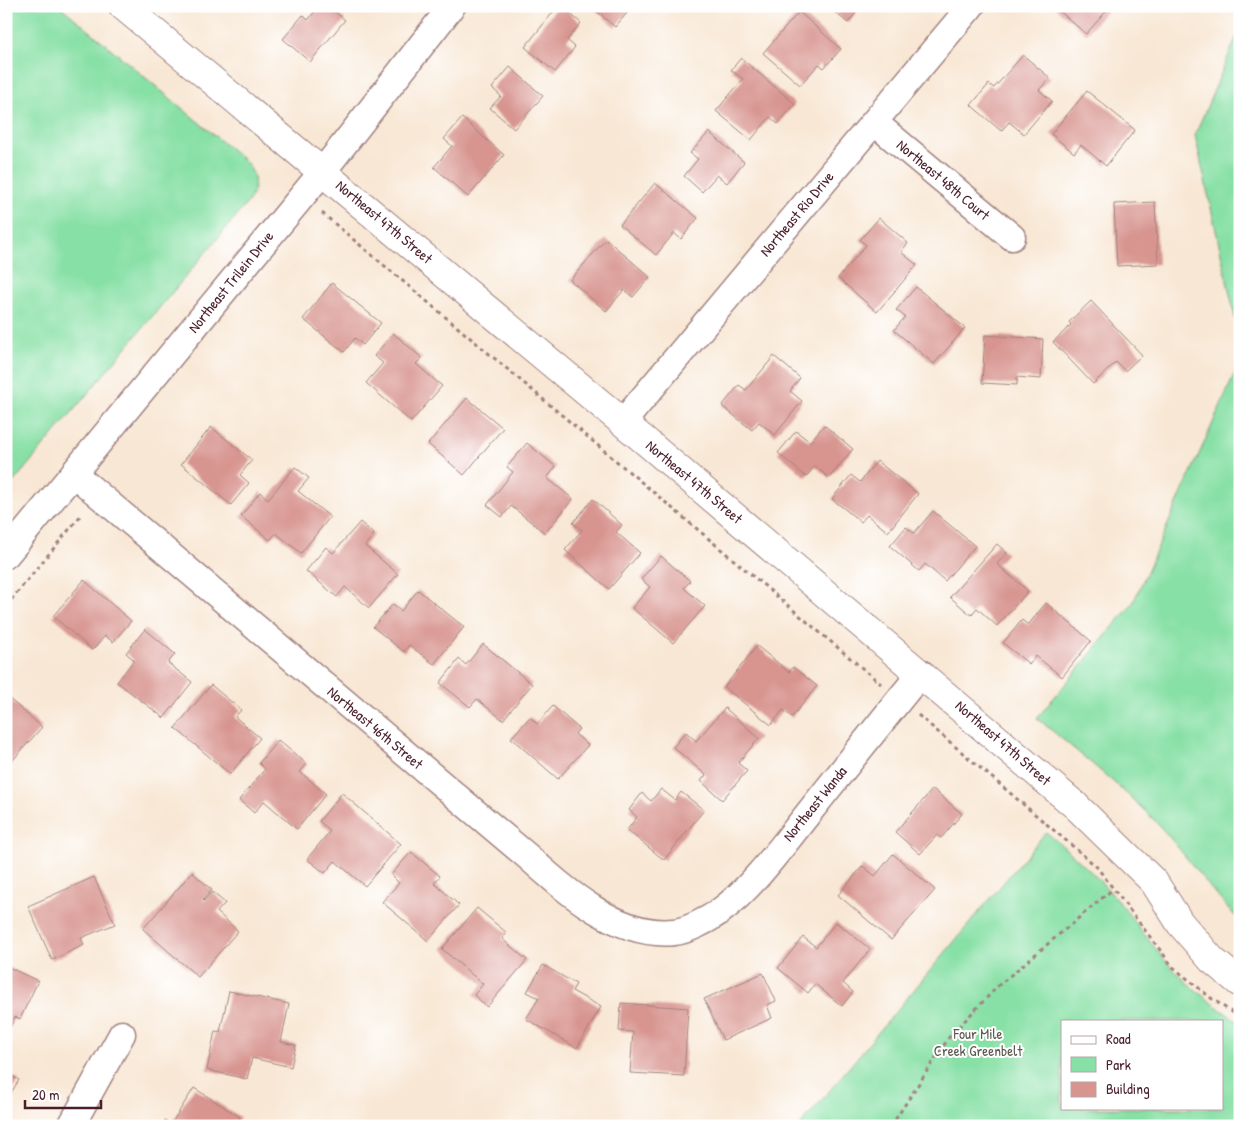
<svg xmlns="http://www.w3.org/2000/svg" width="1246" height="1132" font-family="'Patrick Hand',sans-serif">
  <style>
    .green { fill: #87e0a5; stroke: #688068; fill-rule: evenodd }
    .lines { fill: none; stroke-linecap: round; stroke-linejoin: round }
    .stream { stroke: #61c1df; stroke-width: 8 }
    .building { fill: #d8948f }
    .minor-casing { stroke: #a18380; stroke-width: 29 }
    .tertiary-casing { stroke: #a18380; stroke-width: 30 }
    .path { stroke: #a18380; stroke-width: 3; stroke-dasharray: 4 4; stroke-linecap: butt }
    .minor { stroke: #fff; stroke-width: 26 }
    .tertiary { stroke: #fff; stroke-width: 28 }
    .labels { text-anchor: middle; stroke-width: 4; stroke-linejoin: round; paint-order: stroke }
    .street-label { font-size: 15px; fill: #4a1f2b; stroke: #fff }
    .park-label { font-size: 15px; fill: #5c5950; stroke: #fff }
  </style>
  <rect width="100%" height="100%" fill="#fff"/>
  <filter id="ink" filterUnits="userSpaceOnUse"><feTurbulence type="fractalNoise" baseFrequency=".02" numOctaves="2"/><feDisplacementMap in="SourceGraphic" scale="10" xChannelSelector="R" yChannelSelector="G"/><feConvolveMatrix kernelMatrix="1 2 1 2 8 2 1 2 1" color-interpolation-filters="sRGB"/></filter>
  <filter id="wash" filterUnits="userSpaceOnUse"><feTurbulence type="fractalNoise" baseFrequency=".0096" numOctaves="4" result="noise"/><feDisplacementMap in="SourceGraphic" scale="20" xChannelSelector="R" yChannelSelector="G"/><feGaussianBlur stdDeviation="1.12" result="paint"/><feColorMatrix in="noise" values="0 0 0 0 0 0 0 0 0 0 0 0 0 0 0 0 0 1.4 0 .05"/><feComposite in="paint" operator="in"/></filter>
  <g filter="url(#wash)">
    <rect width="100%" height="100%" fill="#f8e7d4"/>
    <!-- green -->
    <g class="green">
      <path d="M6,6H60L245,161C256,173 258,188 248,202L6,491Z"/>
      <path d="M1240,29V340L1195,135Z"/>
      <path d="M1240,362V921C1209,890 1185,853 1155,821C1119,784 1077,752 1037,718L1133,603Z"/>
      <path d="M1046,832C1070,852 1093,872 1113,895C1131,916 1146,938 1164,959C1186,984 1212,1004 1240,1023V1126H800ZM1062,1021H1222V1108H1062Z"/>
    </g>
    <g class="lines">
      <!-- stream -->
      <path class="stream" d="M210,6L211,7"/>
    </g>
    <g id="blocks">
      <!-- building -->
      <g class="building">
        <path d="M319,6H328L345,20L310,62L283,39L303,15L308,20Z"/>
        <path d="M558,6H561L581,23L567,40L575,47L555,72L525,47Z"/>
        <path d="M591,6H633L615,27Z"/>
        <path d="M827,6H861L848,23Z"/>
        <path d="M1057,6H1111L1086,34L1056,8Z"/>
        <path d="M799,12L841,49L824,68L819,64L800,85L763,53Z"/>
        <path d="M1023,55L1050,78L1039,90L1052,101L1024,134L1009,122L1001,131L971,105L989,84L994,88Z"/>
        <path d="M741,58L795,104L778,124L770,117L751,140L716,111L743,79L731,70Z"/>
        <path d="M510,67L543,96L514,129L490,108L501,96L492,88Z"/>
        <path d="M1087,91L1135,130L1106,166L1081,145L1074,153L1051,134Z"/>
        <path d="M462,118L504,155L468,197L434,167L452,146L444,139Z"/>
        <path d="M709,132L744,162L727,183L717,175L702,192L684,176L698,159L690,153Z"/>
        <path d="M655,183L698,218L681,239L674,233L656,255L620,225Z"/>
        <path d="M1155,202L1158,264L1117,266L1114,204Z"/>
        <path d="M879,218L908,243L901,252L917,265L877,312L838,278L866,245L860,240Z"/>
        <path d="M606,239L650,277L633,297L624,290L606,311L570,280Z"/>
        <path d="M332,283L381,323L363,345L355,338L344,352L303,319Z"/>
        <path d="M916,287L965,328L934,364L894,330L905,317L896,310Z"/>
        <path d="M1091,301L1142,355L1125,371L1116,362L1093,384L1053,342L1071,325L1069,322Z"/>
        <path d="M393,333L422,358L416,364L442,386L411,422L366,383L383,363L374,356Z"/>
        <path d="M985,335L1043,339L1041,379L1017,377V385L982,383Z"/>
        <path d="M774,356L800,378L790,391L802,401L775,435L759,422L752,430L722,406L739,385L746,390Z"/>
        <path d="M467,398L503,428L464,475L428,444Z"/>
        <path d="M824,425L853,449L829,478L815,466L806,477L778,453L796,431L810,442Z"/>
        <path d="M211,427L252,460L240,475L249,483L231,505L181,464Z"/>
        <path d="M527,443L556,467L547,478L573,499L545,533L511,506L502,517L487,505L513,472L507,467Z"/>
        <path d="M877,461L918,494L888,532L867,515L861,522L832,499L851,475L860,482Z"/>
        <path d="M295,467L309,478L298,491L330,517L301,553L276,533L270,540L241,516L260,492L268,499Z"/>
        <path d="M593,499L622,525L616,532L640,553L609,589L565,550L582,530L573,523Z"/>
        <path d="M933,511L975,546L945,581L925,564L919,571L890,546L906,527L914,533Z"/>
        <path d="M360,522L374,534L365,546L398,574L369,608L345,587L337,597L306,571L326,547L333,553Z"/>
        <path d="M997,544L1007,553L997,564L1028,591L997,626L977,608L971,615L950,597Z"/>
        <path d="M661,556L690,581L684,588L705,606L673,643L632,608L650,587L641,579Z"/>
        <path d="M84,580L131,621L113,642L105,636L92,650L53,616Z"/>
        <path d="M418,590L464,627L434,664L409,645L404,652L373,627L393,604L401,611Z"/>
        <path d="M1046,603L1091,641L1062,677L1036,656L1029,664L1003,643L1022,620L1028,625Z"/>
        <path d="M145,629L175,654L168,663L192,682L164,718L117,682L134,660L126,653Z"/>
        <path d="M483,644L532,684L503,720L477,699L470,707L440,683L459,659L466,665Z"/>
        <path d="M757,646L789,672L793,667L817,686L792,717L783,710L771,725L724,687Z"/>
        <path d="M211,685L241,710L235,717L260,738L230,774L175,728Z"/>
        <path d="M6,696L42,727L6,768Z"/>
        <path d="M553,706L579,729L575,734L588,745L558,779L511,738L530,717L537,724Z"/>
        <path d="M725,708L759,738L738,763L747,771L722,800L701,781L706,775L673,747L686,732L696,741Z"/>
        <path d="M278,740L307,764L300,772L326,794L297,829L264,801L254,813L239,800L265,769L259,763Z"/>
        <path d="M661,789L675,800L681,792L704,810L664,860L627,830L637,817L629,810L642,793L651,801Z"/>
        <path d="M933,789L962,814L941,838L937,835L920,854L895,832Z"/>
        <path d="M342,793L401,844L365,886L335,861L325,873L307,859L330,831L319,821Z"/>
        <path d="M411,852L440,876L434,883L459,905L428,941L382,902L399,883L391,875Z"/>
        <path d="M893,854L935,890L891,940L838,895L863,866L875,876Z"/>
        <path d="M192,872L212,890L203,900L204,901L212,892L225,903L217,912L238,931L198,977L143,929Z"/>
        <path d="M94,877L115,924L81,938L84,945L52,960L28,906Z"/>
        <path d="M477,908L507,933L502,939L527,960L487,1007L474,995L483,984L442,949Z"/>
        <path d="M836,922L870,949L843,983L853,992L842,1006L815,984L808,993L778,968L803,937L816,947Z"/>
        <path d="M543,965L576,984L572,991L601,1007L577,1048L526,1019L539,998L527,992Z"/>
        <path d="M6,966L38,981L20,1019L15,1017L6,1035Z"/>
        <path d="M763,973L776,1001L767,1005L772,1018L723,1040L704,999Z"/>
        <path d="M229,991L289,1004L281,1042L296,1045L291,1067L252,1058L247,1079L207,1070L215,1031L220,1032Z"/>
        <path d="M621,1003L688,1008L684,1076L630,1073L633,1032L619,1031Z"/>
        <path d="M6,1073L19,1080L6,1101Z"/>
        <path d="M194,1088L240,1117L235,1126H162L165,1120L171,1124Z"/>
      </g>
    </g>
  </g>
  <g filter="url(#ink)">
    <use href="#blocks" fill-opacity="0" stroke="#a18380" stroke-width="1"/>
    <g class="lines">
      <!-- minor casing -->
      <g class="minor-casing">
        <g id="minor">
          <path d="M875,123L1012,237"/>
          <path d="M623,422L971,6"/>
          <path d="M74,474L527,856C565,890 618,938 674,932C687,931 708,920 719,912C749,891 780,849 803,820C842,771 881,722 921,673"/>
          <path d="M6,555L323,171L452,6"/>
          <path d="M71,1126L122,1034"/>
        </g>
      </g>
      <!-- tertiary casing -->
      <g class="tertiary-casing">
        <path id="tertiary" d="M123,6L644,440L1076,806L1154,882L1180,923L1212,960L1240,983"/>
      </g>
      <!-- path -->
      <g class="path">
        <path d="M322,213L881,684"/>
        <path d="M6,606L82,514"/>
        <path d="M918,715L1096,866L1173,967L1211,998L1240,1018"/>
        <path d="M891,1126L950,1036L999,985L1113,889"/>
      </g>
      <!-- minor -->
      <use href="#minor" class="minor"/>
      <!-- tertiary -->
      <use href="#tertiary" class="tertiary"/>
    </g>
  </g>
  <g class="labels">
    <!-- street labels -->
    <g class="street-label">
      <text transform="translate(943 180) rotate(40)" y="5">Northeast 48th Court</text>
      <text transform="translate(797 214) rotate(-50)" y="5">Northeast Rio Drive</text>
      <text transform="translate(384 222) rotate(40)" y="5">Northeast 47th Street</text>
      <text transform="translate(231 282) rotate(-51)" y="5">Northeast Trilein Drive</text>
      <text transform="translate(694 482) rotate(40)" y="5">Northeast 47th Street</text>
      <text transform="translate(375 728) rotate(40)" y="5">Northeast 46th Street</text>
      <text transform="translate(1003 743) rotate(41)" y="5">Northeast 47th Street</text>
      <text transform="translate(815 804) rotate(-51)" y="5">Northeast Wanda</text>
    </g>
    <!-- park labels -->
    <g class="park-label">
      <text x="978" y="1039">Four Mile<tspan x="978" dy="17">Creek Greenbelt</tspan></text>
    </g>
  </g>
  <!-- margin -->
  <rect width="1246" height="1132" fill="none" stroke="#fff" stroke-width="25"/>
  <!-- legend -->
  <rect x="1061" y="1020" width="162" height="90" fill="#ffffff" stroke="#b7a5aa"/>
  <rect x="1071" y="1036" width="25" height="8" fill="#ffffff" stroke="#b7a5aa"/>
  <text x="1106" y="1044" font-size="15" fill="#4a1f2b">Road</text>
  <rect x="1071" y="1057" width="25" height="15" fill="#87e0a5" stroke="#b7a5aa"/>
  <text x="1106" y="1070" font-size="15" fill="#4a1f2b">Park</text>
  <rect x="1071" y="1082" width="25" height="15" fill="#d8948f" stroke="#b7a5aa"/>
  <text x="1106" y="1094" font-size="15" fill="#4a1f2b">Building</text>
  <!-- scale -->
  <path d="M25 1100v8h76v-8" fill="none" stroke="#4a1f2b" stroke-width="2.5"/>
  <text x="32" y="1100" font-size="15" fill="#4a1f2b" stroke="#ffffff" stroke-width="4" paint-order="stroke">20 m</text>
</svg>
